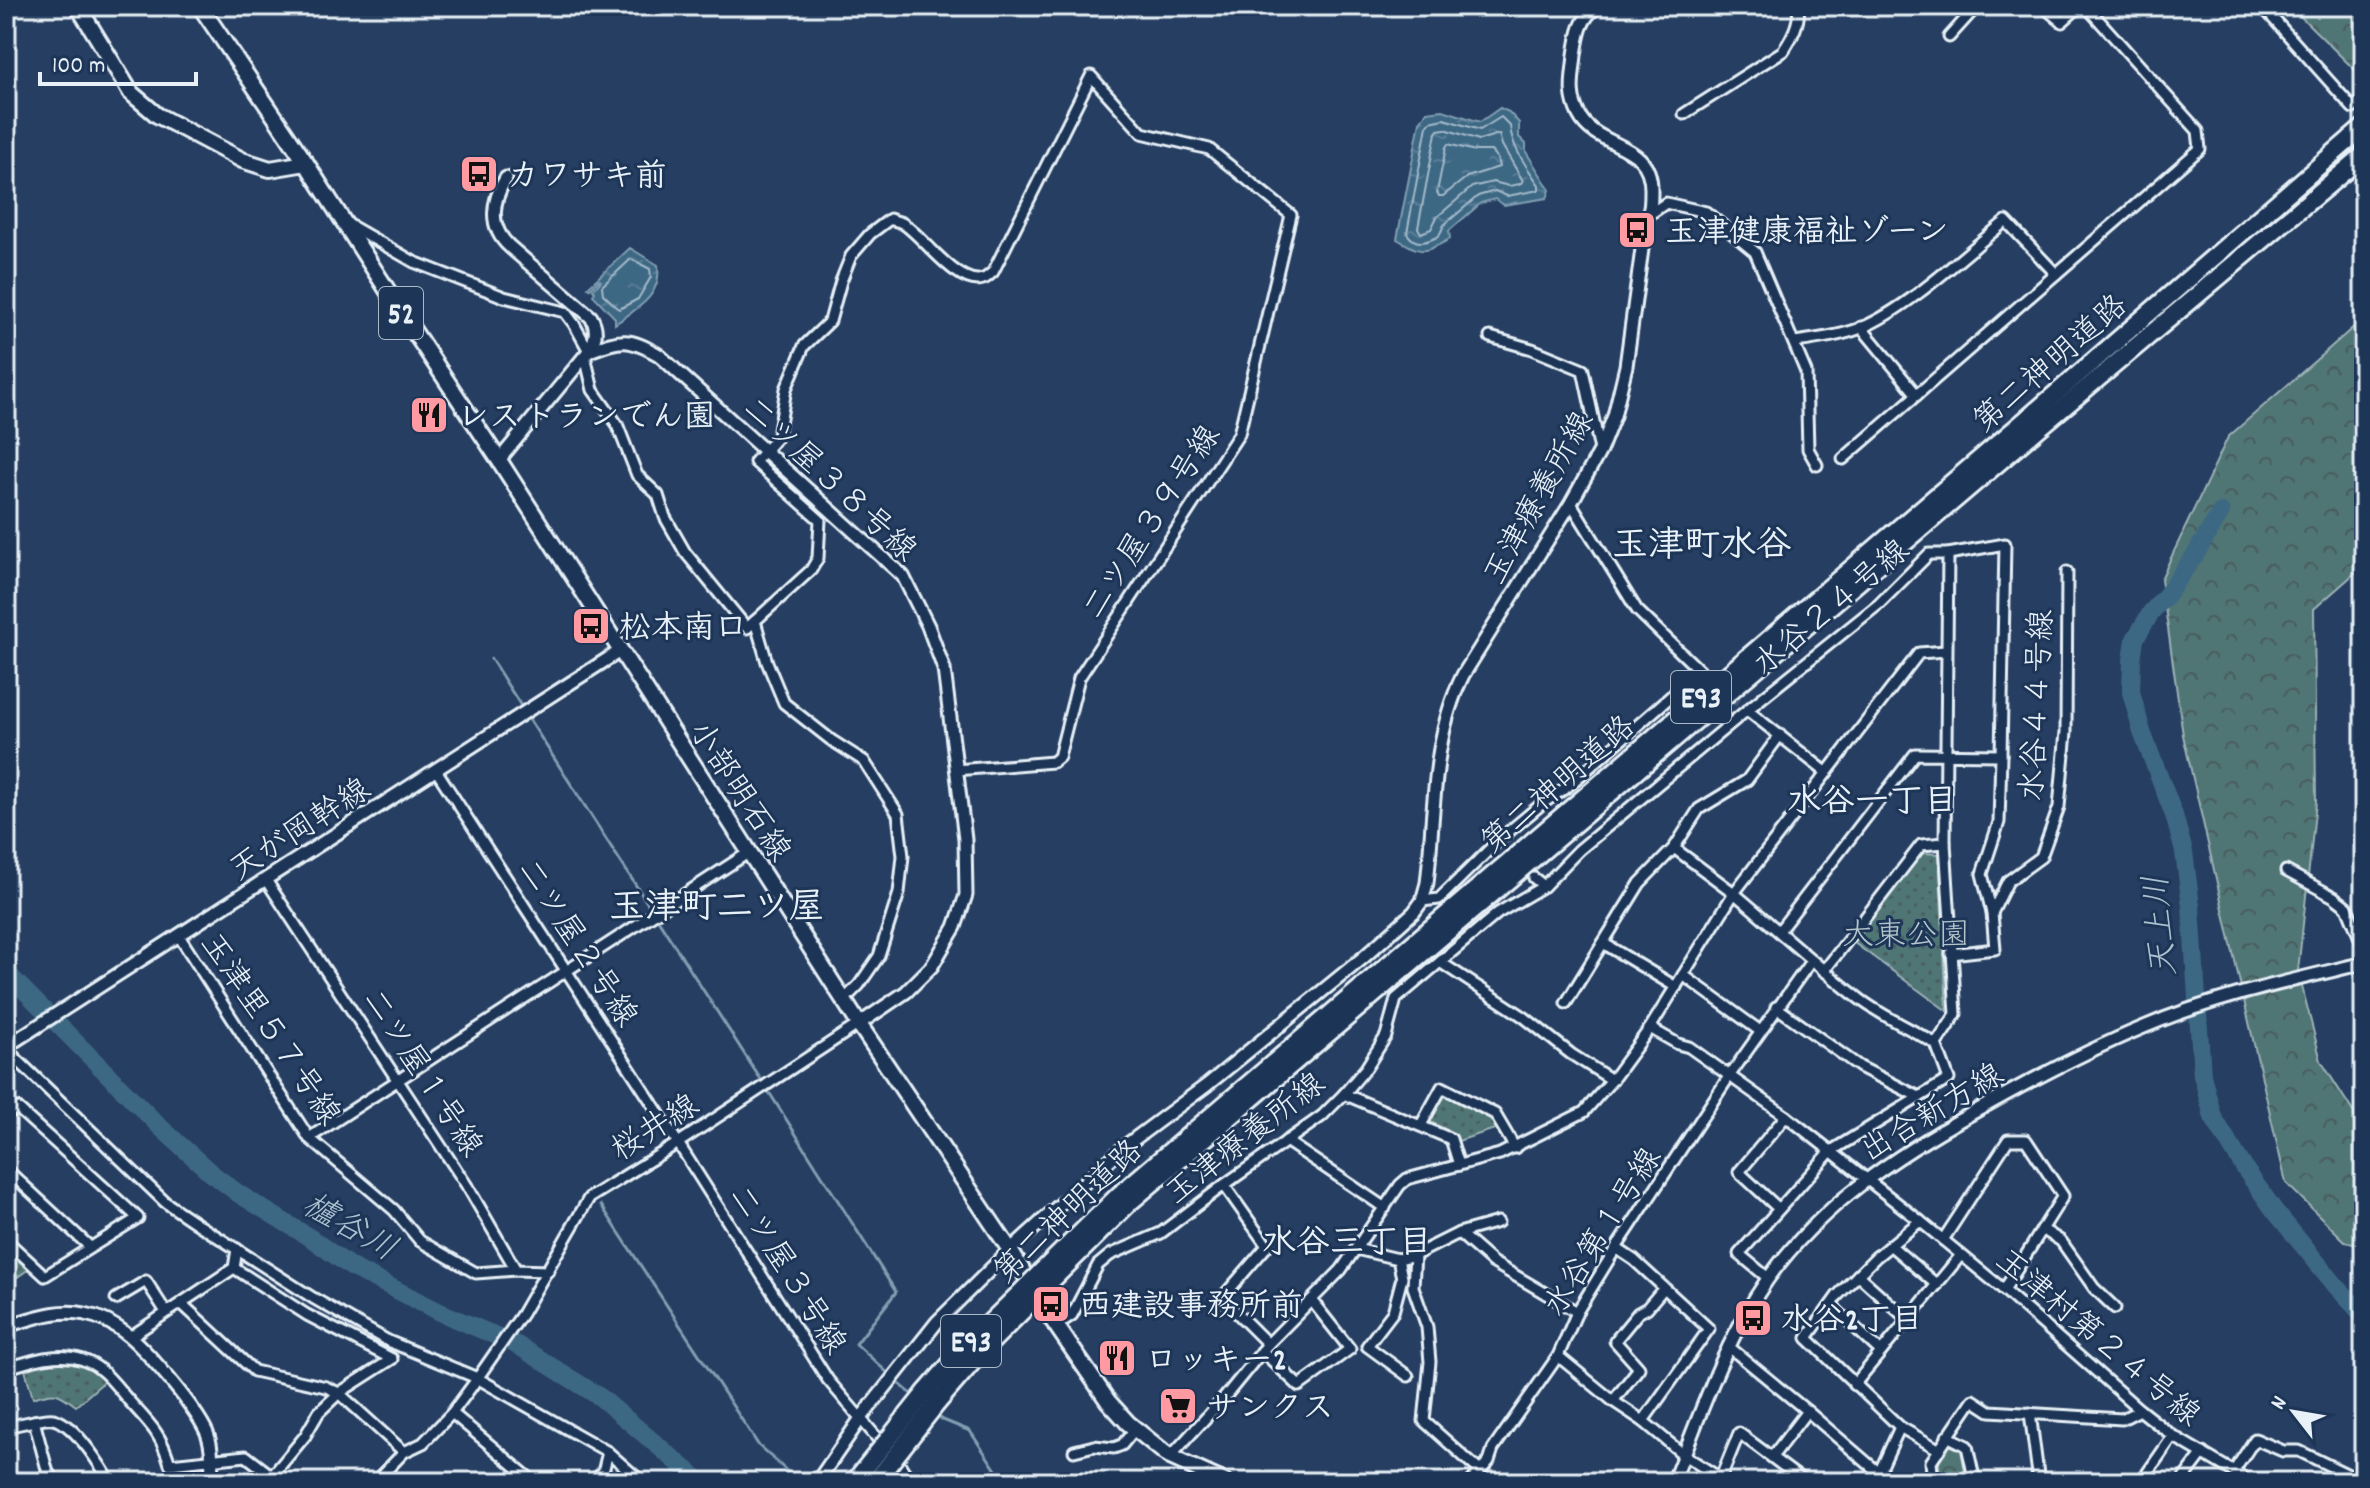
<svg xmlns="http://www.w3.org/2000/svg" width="2370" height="1488" font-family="Dekko,'Klee One',sans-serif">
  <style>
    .forest { fill: url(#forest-crowns); stroke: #9cb2b6; stroke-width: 2 }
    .park { fill: url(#park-dots); stroke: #9cb2b6; stroke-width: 2 }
    .water { fill: url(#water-ripples); stroke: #819eb2; stroke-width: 2 }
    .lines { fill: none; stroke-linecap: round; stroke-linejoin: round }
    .shore { stroke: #a4baca; stroke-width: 2 }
    .stream { stroke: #819eb2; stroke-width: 3 }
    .river { stroke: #3d6784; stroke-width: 18 }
    .minor-tunnel { stroke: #435978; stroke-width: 9; stroke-dasharray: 9 4.5; stroke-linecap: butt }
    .minor-casing { stroke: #e8f1f8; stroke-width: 15 }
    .tertiary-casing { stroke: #e8f1f8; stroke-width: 17 }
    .primary-casing { stroke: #e8f1f8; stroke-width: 20 }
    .motorway-casing { stroke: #e8f1f8; stroke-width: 22 }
    .minor { stroke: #1d3557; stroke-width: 9 }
    .tertiary { stroke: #1d3557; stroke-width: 11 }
    .primary { stroke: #1d3557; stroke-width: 14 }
    .motorway { stroke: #1d3557; stroke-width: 16 }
    .motorway-bridge-casing { stroke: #e8f1f8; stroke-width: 22; stroke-linecap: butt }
    .motorway-bridge { stroke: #1d3557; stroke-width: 16 }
    .labels { text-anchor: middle; stroke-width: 6; stroke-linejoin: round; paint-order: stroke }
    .shield { fill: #1d3557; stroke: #abb9c8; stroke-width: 2 }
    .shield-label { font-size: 30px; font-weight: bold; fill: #e8f1f8 }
    .poi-label { font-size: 32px; font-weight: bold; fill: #e8f1f8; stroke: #1d3557; text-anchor: start }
    .street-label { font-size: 32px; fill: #e8f1f8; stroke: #1d3557 }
    .park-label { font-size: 32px; fill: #b3c5ca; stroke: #1d3557 }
    .neighbourhood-label { font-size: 34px; font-weight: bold; fill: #e8f1f8; stroke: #1d3557 }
    .water-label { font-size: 34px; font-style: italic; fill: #acc1cf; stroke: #1d3557 }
    .quarter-label { font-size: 36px; font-weight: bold; fill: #e8f1f8; stroke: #1d3557 }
  </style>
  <defs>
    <pattern id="forest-crowns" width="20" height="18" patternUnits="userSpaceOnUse" patternTransform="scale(2)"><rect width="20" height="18" fill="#507475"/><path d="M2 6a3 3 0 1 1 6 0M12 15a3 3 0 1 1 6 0" fill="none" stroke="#4a5c5d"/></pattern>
    <pattern id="park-dots" width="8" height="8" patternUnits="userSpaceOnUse" patternTransform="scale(2)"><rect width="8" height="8" fill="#507475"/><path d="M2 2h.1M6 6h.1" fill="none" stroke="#4a5c5d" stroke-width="1.8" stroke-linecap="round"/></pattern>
    <pattern id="water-ripples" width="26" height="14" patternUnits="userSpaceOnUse" patternTransform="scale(2)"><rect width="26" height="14" fill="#3d6784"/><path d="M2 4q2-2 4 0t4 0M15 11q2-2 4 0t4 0" fill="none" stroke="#597d96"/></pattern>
  </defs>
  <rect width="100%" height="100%" fill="#263e61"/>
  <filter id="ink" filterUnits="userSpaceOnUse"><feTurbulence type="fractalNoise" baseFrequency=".0125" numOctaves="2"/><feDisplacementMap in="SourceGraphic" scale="16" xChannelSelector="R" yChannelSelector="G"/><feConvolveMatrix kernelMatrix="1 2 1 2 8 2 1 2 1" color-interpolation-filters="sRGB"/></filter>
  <g filter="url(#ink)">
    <!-- forest -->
    <g class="forest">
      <path d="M2290,6H2364V79Z"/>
      <path d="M2364,318V565L2314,609L2316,802L2298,971L2321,1061L2364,1129V1247L2346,1242L2286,1183L2183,735L2161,579L2228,437Z"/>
      <path d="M1949,1445L1961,1450L1967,1482H1940L1939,1462Z"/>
    </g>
    <!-- park -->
    <g class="park">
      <path d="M1922,853L1939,854L1947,1011L1853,942Z"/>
      <path d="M1446,1094L1490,1117L1498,1128L1458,1141L1456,1135L1429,1121L1442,1096Z"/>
      <path d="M6,1249L29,1269L13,1280L6,1277Z"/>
      <path d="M53,1358C73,1361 91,1364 106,1380L76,1406C58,1392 55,1390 33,1398L24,1366Z"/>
    </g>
    <!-- water -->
    <g class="water">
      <path d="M1500,108L1509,112L1519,123V137L1526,144V152L1550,190L1547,198L1504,205L1495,199L1481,203L1449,231L1450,239C1423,253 1424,255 1397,239L1420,122L1427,112L1443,110L1480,122Z"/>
      <path d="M630,248L658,265C662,296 638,308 615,324V318L593,295L595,292L593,290L601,281L599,280L590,289L588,287Z"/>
    </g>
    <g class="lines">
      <!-- shore -->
      <g class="shore">
        <path d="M1501,117L1510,126C1512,148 1526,166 1539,185V190L1507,196L1495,191L1478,196L1444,225L1439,236C1427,242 1415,247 1407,233L1427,126L1430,122L1444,119L1480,130Z"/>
        <path d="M1445,129L1479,140L1499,134L1502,145L1523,181L1520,184L1509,186L1493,182L1472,187L1437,217L1431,229L1421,233L1418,228L1436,133L1438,130Z"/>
        <path d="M1448,144L1475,151H1491L1497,158L1499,167L1467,177L1443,196H1439L1437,192L1446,147Z"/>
        <path d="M631,259L650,269L651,277L638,299L619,309L603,294L602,286Z"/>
      </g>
      <!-- stream -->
      <g class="stream">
        <path d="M491,659L523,709"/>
        <path d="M527,716L763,1083"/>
        <path d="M767,1089L896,1292L856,1344L891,1376"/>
        <path d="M601,1205L759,1446L799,1482"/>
        <path d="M896,1381L915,1397"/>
        <path d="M936,1415L943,1420L970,1431L1004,1482"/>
      </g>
      <!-- river -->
      <g class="river">
        <path d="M2221,512L2195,555L2164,598L2152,611L2135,639L2132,660L2131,692L2142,732L2174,815L2184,852L2191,906L2202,1075L2213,1117L2245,1169L2274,1210L2337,1287L2364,1316"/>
        <path d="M6,972L159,1126L211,1173L239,1194L312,1239L351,1267L440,1312L517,1345L600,1397L701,1482"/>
      </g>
      <!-- minor-tunnel -->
      <g class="minor-tunnel">
        <path d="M2353,108L2364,122"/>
        <path d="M1700,671L1747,710"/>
        <path d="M1501,838L1534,878"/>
      </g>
      <!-- minor casing -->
      <g class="minor-casing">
        <g id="minor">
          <path d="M2043,6L2062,22L2080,6"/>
          <path d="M2262,6L2353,108L2364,98"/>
          <path d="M1949,37L1977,6"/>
          <path d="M1684,114L1783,51C1792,38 1801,22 1798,6"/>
          <path d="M1650,214L1666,203L1706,212L1755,252L1806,372L1808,449L1817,465"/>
          <path d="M346,223L414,262L504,297L565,312L574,324L589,351"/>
          <path d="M1861,327L1917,395"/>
          <path d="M1490,337L1532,349L1583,370L1600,450"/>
          <path d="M1795,342C1817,339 1840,336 1861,328C1909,308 1965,254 2006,221L2056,274"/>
          <path d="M585,356L593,390L617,424L637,475L658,495L665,517L685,552L747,628L755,621"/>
          <path d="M1843,459L2200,149L2198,131L2086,6"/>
          <path d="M1747,710L1826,772"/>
          <path d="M436,770L678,1143L828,1380L900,1465L911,1482"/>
          <path d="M2286,871L2334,897L2347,907L2364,948"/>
          <path d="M1534,878L1544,886"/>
          <path d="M266,880L469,1189L516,1270L548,1271"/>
          <path d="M1422,901L1439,899L1501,838L1543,803L1567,787L1700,671L1637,610L1571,503"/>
          <path d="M1992,913L2008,881L2041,857L2059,807L2066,732L2067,572"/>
          <path d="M179,936L309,1138L394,1210L420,1241L476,1273L516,1270"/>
          <path d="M1951,954L1995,949L1992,913L1982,874L1999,822L2001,755"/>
          <path d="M1440,962L1524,1017L1571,1054L1612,1080"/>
          <path d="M1824,971L1921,845L1945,843"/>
          <path d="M1683,975L1760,1031"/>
          <path d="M1676,987L1603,943L1640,883L1674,848L1699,809L1747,780L1780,735"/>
          <path d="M844,1000L859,985L879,956L899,893L903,856L898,814L864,761L831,740L784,703L767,662L755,621L811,570L818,558L820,520L755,462L778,436L786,389L804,346L830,321L841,281L851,256L870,234L890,219C894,221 898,221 902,223C921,233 958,288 983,279C987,278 989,275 993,272L1091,76L1142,133L1209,149L1291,215L1239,434L1079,678L1059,757L1053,762L956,770"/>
          <path d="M1566,1003L1603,943"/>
          <path d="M1776,1007L1860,1067L1919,1097"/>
          <path d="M1650,1028L1678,1044L1689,1047L1786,1116L1920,1221L2004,1290L2140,1410L2173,1436L2251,1482"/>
          <path d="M1936,1044C1911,1029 1884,1017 1861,1000C1817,967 1777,929 1734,893L1919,653L1946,651"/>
          <path d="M6,1049L165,1202L199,1225L313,1298L388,1341L477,1378L608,1452L642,1482"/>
          <path d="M1344,1094L1451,1139L1459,1165"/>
          <path d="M6,1115L17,1108L138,1218L45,1276L6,1240"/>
          <path d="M1421,1125L1442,1087L1495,1114L1515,1148"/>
          <path d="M309,1138L748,853"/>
          <path d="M1286,1141L1385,1208"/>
          <path d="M6,1169L90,1247"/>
          <path d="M1224,1185L1267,1246L1222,1298L1268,1344"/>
          <path d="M1779,1209L1739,1172L1786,1116"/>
          <path d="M1920,1221L1876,1257L1837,1296L1807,1338L1900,1427L1938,1449"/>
          <path d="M2042,1229L2061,1241L2094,1288L2115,1308"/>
          <path d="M1459,1233L1492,1262L1577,1312"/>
          <path d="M1943,1240L2008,1140H2026L2063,1196L2004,1290"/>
          <path d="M1890,1245L1937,1285"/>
          <path d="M1616,1248L1634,1260L1709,1329L1643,1421"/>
          <path d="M1356,1249L1398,1259L1415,1255L1459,1233L1498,1222"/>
          <path d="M1415,1255L1413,1287L1427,1327L1430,1362L1424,1421L1480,1471"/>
          <path d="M1398,1259L1402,1278L1393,1312L1367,1346L1408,1376"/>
          <path d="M234,1268L307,1315L392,1359L339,1393L319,1412L305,1436L267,1482"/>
          <path d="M1858,1275L1908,1320"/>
          <path d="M1768,1278L1739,1254L1831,1151L1949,1079L1936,1044L1956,1014L1945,843L1948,554"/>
          <path d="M116,1299L146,1281L166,1312"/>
          <path d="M182,1304L254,1371L326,1387L339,1393L404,1452"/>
          <path d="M1831,1305L1881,1352"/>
          <path d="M1057,1325L1072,1315L1098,1265L1110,1255L1161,1233L1224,1185L1322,1116L1344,1094L1366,1068L1386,1036L1396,999L1498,913L1544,886L1579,850L1747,710L1879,604L1929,554H1948L2005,544L2001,755L1915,754L1779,931"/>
          <path d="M130,1337L234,1268L237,1249"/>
          <path d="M1728,1346L1807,1411"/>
          <path d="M1262,1351L1299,1386L1350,1349L1312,1301"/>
          <path d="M1558,1356L1613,1401L1643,1421L1684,1455L1726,1482"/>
          <path d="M6,1369C36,1358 73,1347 101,1370C112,1379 121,1392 130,1402C151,1425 161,1434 170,1464L246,1456L272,1476"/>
          <path d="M1854,1385L1961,1255"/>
          <path d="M1613,1401L1639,1368L1615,1341L1638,1313L1647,1308L1664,1288"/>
          <path d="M452,1413L534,1482"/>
          <path d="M2030,1413L2039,1482"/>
          <path d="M34,1421C40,1420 47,1418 53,1419C72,1422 97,1460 106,1475L98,1482"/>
          <path d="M6,1427L34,1421L48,1473L38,1482"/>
          <path d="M1947,1436L1967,1446L1975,1482"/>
          <path d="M1074,1451L1094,1446L1114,1448L1122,1445L1135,1429"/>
          <path d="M1170,1457L1224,1398L1268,1344L1341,1270L1400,1185L1407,1179L1500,1154L1584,1112L1612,1080L1650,1028L1734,893L1674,848"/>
          <path d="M1772,1457L1807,1411L1879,1473L1876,1482"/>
          <path d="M2234,1471L2255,1439L2283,1451H2299L2363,1482"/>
          <path d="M48,1473L58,1482"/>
          <path d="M1879,1473L1900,1427"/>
          <path d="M381,1482L383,1474L404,1452L423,1443L452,1413L472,1386L522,1314L589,1198L678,1143L859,1024"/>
          <path d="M592,1482L603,1472L608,1452"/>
          <path d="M1471,1482L1489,1461L1493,1449L1558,1356L1577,1312L1616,1248L1730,1075L1811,961"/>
          <path d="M1719,1482L1739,1433L1805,1482"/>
          <path d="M1933,1482L1931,1462L1973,1400L1990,1411L2122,1419L2140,1410"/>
          <path d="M2141,1482L2173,1436"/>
          <path d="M2181,1482L2203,1453"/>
        </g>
      </g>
      <!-- tertiary casing -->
      <g class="tertiary-casing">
        <g id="tertiary">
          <path d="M589,351C622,339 628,337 659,355L903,576L928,626L944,669L965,839L966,895L955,927L932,966L906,992L859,1024"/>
          <path d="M499,460L589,351C596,339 598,329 591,317L510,247C488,227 492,201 506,178"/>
          <path d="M6,1048L13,1042L620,651"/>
          <path d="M6,1326C32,1319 58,1308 85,1314C101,1317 117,1326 129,1336C150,1354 196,1408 207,1433C213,1448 212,1466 211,1482"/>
          <path d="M817,1482L861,1418L937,1322L1010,1250L1125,1146L1207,1085L1364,957L1414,912L1422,901L1427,883C1435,814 1431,739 1463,675L1571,503L1600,451L1614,416L1626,366L1646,220C1651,211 1651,201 1651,190C1652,140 1597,150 1579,115C1568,93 1573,78 1575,55C1578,35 1580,19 1597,6"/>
          <path d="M1673,1482C1701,1413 1724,1342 1767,1280C1820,1205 1897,1155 1976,1111C2031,1080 2086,1051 2144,1027C2214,997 2290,981 2364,963"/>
        </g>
      </g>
      <!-- primary casing -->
      <g class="primary-casing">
        <g id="primary">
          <path d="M78,6L131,93L157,115L242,160L270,169L306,163"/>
          <path d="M200,6L306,163L407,321L499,460L859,1024L1010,1250L1051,1318L1108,1401L1128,1423L1170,1457L1225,1482"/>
        </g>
      </g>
      <!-- motorway casing -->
      <g class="motorway-casing">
        <g id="motorway">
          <path d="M1042,1271L1120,1194L2030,416L2364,127"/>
          <path d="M1049,1283L1129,1203L2039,428L2364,155"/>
          <path d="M926,1392L967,1345L1019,1294"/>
          <path d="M937,1403L980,1353L1027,1306"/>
        </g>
      </g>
      <!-- minor -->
      <use href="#minor" class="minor"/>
      <!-- tertiary -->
      <use href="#tertiary" class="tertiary"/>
      <!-- primary -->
      <use href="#primary" class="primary"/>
      <!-- motorway -->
      <use href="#motorway" class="motorway"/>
      <!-- motorway-bridge casing -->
      <g class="motorway-bridge-casing">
        <g id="motorway-bridge">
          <path d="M1019,1294L1042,1271"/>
          <path d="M1027,1306L1049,1283"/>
          <path d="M854,1482L926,1392"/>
          <path d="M875,1482L937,1403"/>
        </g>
      </g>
      <!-- motorway-bridge -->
      <use href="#motorway-bridge" class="motorway-bridge"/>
    </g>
  </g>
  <!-- icons -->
  <defs>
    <g id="bus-square" transform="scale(2)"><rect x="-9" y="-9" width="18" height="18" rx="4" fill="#ff9aa2" stroke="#1d3557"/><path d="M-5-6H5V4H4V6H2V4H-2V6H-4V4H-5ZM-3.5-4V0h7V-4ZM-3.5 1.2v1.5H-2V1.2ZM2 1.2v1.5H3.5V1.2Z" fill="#111"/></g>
    <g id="restaurant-square" transform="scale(2)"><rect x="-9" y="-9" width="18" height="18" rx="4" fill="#ff9aa2" stroke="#1d3557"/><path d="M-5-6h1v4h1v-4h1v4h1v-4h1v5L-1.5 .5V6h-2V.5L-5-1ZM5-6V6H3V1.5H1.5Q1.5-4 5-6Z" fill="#111"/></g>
    <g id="supermarket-square" transform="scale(2)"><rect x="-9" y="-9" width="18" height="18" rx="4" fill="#ff9aa2" stroke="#1d3557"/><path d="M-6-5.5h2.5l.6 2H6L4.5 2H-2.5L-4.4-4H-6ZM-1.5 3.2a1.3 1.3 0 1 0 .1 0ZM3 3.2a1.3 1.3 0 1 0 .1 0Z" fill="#111"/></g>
  </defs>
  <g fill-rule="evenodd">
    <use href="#bus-square" x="479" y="174"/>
    <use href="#bus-square" x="1637" y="230"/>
    <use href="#restaurant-square" x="429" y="415"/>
    <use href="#bus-square" x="591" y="626"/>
    <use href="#bus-square" x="1051" y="1304"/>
    <use href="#bus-square" x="1753" y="1318"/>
    <use href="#restaurant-square" x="1117" y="1358"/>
    <use href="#supermarket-square" x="1178" y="1406"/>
  </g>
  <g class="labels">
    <!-- shield labels -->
    <g class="shield">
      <rect x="379" y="287" width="44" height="52" rx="6"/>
      <rect x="1671" y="671" width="60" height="52" rx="6"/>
      <rect x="941" y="1315" width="60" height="52" rx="6"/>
    </g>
    <g class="shield-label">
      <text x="401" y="323">52</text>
      <text x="1701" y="707">E93</text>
      <text x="971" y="1351">E93</text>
    </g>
    <!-- poi labels -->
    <g class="poi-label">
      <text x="507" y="185">カワサキ前</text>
      <text x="1665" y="241">玉津健康福祉ゾーン</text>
      <text x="457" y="426">レストランでん園</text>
      <text x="619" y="637">松本南口</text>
      <text x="1079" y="1315">西建設事務所前</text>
      <text x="1781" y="1329">水谷2丁目</text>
      <text x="1145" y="1369">ロッキー2</text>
      <text x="1206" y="1417">サンクス</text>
    </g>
    <!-- street labels -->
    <g class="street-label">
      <text transform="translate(2049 362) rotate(-41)" y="11">第二神明道路</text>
      <text transform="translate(831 478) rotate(43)" y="11">二ツ屋３８号線</text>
      <text transform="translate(1537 497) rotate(-61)" y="11">玉津療養所線</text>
      <text transform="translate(1150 521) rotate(-57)" y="11">二ツ屋３９号線</text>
      <text transform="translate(1830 606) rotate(-40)" y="11">水谷２４号線</text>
      <text transform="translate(2035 705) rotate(-87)" y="11">水谷４４号線</text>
      <text transform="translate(1557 783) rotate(-41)" y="11">第二神明道路</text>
      <text transform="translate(741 790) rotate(57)" y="11">小部明石線</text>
      <text transform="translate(299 828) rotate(-33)" y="11">天が岡幹線</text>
      <text transform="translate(579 942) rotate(57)" y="11">二ツ屋２号線</text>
      <text transform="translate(272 1028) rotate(56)" y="11">玉津里５７号線</text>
      <text transform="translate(424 1072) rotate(57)" y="11">二ツ屋１号線</text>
      <text transform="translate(1931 1111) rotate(-31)" y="11">出合新方線</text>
      <text transform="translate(654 1126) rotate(-32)" y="11">桜井線</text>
      <text transform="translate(1244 1137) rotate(-38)" y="11">玉津療養所線</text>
      <text transform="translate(1067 1210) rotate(-44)" y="11">第二神明道路</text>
      <text transform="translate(1601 1231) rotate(-58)" y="11">水谷第１号線</text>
      <text transform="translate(789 1269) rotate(58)" y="11">二ツ屋３号線</text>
      <text transform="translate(2099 1336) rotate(40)" y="11">玉津村第２４号線</text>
    </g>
    <!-- park labels -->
    <g class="park-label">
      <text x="1906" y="944">大東公園</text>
    </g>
    <!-- neighbourhood labels -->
    <g class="neighbourhood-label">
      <text x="1872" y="811">水谷一丁目</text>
      <text x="1347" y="1252">水谷三丁目</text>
    </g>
    <!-- water labels -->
    <g class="water-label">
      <text transform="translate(2158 926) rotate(-95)" y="12">天上川</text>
      <text transform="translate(351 1225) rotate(30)" y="12">櫨谷川</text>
    </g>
    <!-- quarter labels -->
    <g class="quarter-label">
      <text x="1702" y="555">玉津町水谷</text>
      <text x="717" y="917">玉津町二ツ屋</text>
    </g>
  </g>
  <!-- margin -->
  <rect width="2370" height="1488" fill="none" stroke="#1d3557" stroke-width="32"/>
  <rect x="16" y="16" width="2338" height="1456" fill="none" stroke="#e8f1f8" stroke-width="3" filter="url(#ink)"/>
  <!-- north arrow -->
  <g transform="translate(2294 1412) rotate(301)" stroke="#1d3557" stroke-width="6" paint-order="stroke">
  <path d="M0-6L14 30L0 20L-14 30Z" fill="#e8f1f8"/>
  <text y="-12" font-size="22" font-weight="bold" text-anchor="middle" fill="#e8f1f8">N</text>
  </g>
  <!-- scale -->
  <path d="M40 72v12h156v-12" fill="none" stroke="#e8f1f8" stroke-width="4"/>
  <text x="52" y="72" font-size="24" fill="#e8f1f8" stroke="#1d3557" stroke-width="6" paint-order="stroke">100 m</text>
</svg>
